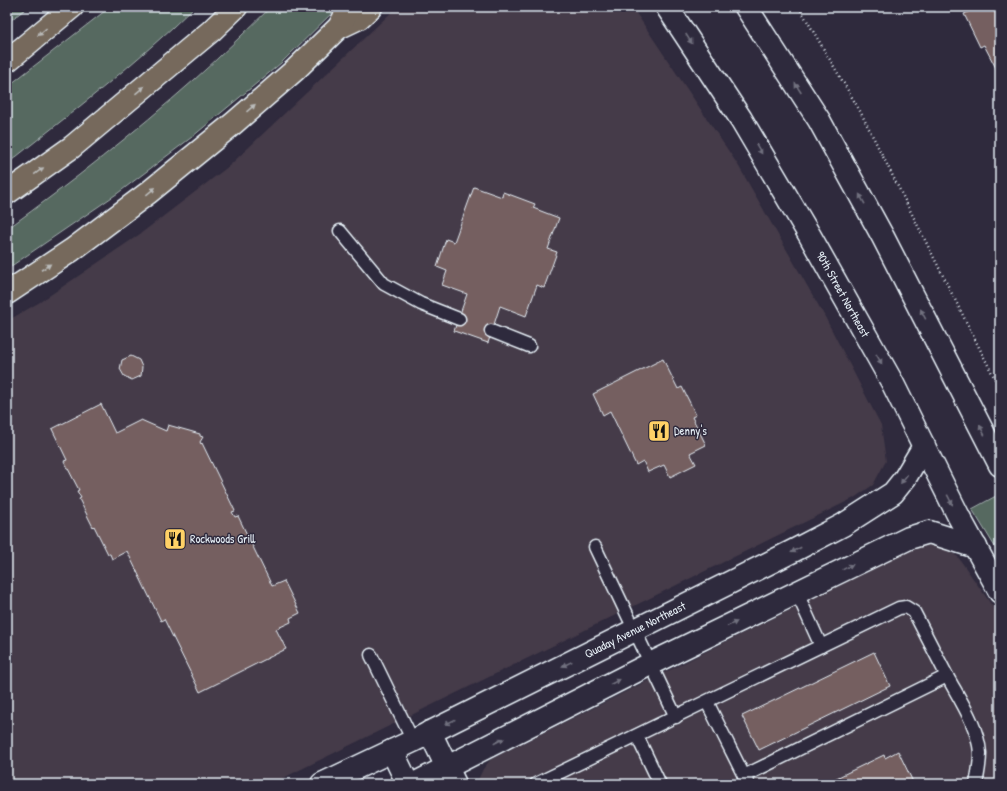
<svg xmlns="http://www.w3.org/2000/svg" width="1007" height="791" font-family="'Patrick Hand',sans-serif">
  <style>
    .built { fill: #443a48 }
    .green { fill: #576961; stroke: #a0adac }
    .building { fill: #745f61; stroke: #e8f1f8 }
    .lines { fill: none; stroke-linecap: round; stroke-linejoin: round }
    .service-casing { stroke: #e8f1f8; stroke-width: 15 }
    .minor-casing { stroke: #e8f1f8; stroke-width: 25 }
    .secondary-casing { stroke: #e8f1f8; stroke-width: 25 }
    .motorway-casing { stroke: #e8f1f8; stroke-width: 25 }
    .path { stroke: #e8f1f8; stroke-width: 2.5; stroke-dasharray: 1 3; stroke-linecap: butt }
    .service { stroke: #2f2a3d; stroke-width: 12 }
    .minor { stroke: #2f2a3d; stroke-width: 22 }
    .secondary { stroke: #2f2a3d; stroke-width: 22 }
    .motorway { stroke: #76695c; stroke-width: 22 }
    .oneway { fill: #babbba }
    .oneway2 { fill: #70707e }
    .labels { text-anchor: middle; stroke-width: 3; stroke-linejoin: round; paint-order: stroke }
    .street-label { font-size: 12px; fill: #e8f1f8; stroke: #2f2a3d }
    .poi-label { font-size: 12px; fill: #e8f1f8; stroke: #2f2a3d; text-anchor: start }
  </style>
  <rect width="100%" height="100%" fill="#2f2a3d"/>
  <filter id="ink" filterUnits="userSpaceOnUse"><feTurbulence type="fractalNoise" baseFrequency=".025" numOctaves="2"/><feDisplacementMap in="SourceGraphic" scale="8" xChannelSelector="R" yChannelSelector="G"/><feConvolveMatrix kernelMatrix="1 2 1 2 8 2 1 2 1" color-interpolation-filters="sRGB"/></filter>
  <g filter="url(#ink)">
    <!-- built -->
    <g class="built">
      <path d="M397,7H632L738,165L824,315L881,425L886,461L873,485L854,498L271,784H7V321L40,302L140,234L229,166Z"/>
      <path d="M931,544L946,548L958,557L1000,617V784H476L483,769L491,759L910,550Z"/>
    </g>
    <!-- green -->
    <g class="green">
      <path d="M7,7H28L7,23Z"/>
      <path d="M110,7H194C136,64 71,113 7,164V87Z"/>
      <path d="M271,7H338L281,63L192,137L118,193L7,269V229C72,182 134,133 194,80C221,56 246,31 271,7Z"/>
      <path d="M996,496L1000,505V555L972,509Z"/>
    </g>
    <!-- building -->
    <g class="building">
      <path d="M966,7H1000V69L997,70L984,45L980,47L964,14L968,12Z"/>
      <path d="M474,187L502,197L503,192L535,204L533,208L559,218L548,249L557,252L544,288L537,285L526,316L500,306L488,343L454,331L467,294L442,285L447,271L437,267L446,239L454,242Z"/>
      <path d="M131,356L139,360L142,367L141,376L132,380L124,376L120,369L122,360Z"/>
      <path d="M663,359L678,389L682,387L696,415L692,417L706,445L690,453L696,464L670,477L664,465L648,472L643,461L636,465L610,411L603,415L593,394Z"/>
      <path d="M101,404L115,433L141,420L166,431L168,425L200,434V436L203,437L200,442L201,444L202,443L235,511L232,512L235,517L238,516L272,586L284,581L300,613L290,618L291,622L276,629L286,649L200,692L164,619L161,621L127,551L112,559L110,554H108L94,526L93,527L79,499L81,498L77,491L79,490L64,461L67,460L52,429Z"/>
      <path d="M874,652L890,686L759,750L742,716Z"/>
      <path d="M898,751L914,784H824L884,755L885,758Z"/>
    </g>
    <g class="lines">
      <!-- service casing -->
      <g class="service-casing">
        <g id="service">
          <path d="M340,231L384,284L421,304L459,319"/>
          <path d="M491,331L529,346"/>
          <path d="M595,547L676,717"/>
          <path d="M797,593L821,646"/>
          <path d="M371,655L413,741"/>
          <path d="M947,676C960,700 978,726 980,753C980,764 978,774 976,784"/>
          <path d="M707,702L748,784"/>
          <path d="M637,736L660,784"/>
          <path d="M536,784L899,608L906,607L914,612L947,676L744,776"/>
        </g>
      </g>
      <!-- minor casing -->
      <g class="minor-casing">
        <g id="minor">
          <path d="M430,732L455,784"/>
          <path d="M392,751L408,784"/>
          <path id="s1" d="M322,784L413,741L795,550L843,525L893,493L905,478L924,446"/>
          <path d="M414,784L650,664L909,538L929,532L976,547"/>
        </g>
      </g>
      <!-- secondary casing -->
      <g class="secondary-casing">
        <g id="secondary">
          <path id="s2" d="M667,7L741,119L810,236L892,382L959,517L1000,592"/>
          <path d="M746,7L819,120L883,237L1000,465"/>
        </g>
      </g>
      <!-- motorway casing -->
      <g class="motorway-casing">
        <g id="motorway">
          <path d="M340,27L359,18L371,7"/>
          <path d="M7,61L72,7"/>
          <path d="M7,193L72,147L211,31L236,7"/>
          <path d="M7,293L72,250L148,193L234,123L295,70L339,27L350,7"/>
        </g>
      </g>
      <!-- path -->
      <path class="path" d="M799,7L860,111L1000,389"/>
      <!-- service -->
      <use href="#service" class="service"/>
      <!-- minor -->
      <use href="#minor" class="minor"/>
      <!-- secondary -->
      <use href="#secondary" class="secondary"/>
      <!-- motorway -->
      <use href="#motorway" class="motorway"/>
    </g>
    <!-- one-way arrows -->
    <defs><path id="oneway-solid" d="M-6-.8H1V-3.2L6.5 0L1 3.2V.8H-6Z"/></defs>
    <g class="oneway">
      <use href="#oneway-solid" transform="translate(42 32) rotate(140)"/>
      <use href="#oneway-solid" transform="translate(140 90) rotate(-40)"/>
      <use href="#oneway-solid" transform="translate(251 108) rotate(-41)"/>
      <use href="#oneway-solid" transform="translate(39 171) rotate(-36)"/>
      <use href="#oneway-solid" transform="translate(151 191) rotate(-39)"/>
      <use href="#oneway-solid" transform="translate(46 267) rotate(-33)"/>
    </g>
    <g class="oneway2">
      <use href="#oneway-solid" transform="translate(689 39) rotate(57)"/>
      <use href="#oneway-solid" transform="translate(798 88) rotate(-123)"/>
      <use href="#oneway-solid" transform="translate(759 149) rotate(59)"/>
      <use href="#oneway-solid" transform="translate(862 199) rotate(-119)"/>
      <use href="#oneway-solid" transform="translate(923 314) rotate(-117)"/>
      <use href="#oneway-solid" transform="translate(879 359) rotate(60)"/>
      <use href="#oneway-solid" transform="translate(982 430) rotate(-117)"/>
      <use href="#oneway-solid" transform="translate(904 479) rotate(127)"/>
      <use href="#oneway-solid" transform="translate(950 500) rotate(63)"/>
      <use href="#oneway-solid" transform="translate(796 550) rotate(152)"/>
      <use href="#oneway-solid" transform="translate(848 567) rotate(-26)"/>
      <use href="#oneway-solid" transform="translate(732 624) rotate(-26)"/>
      <use href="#oneway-solid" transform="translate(567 664) rotate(154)"/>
      <use href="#oneway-solid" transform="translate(615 682) rotate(-27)"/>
      <use href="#oneway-solid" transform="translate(450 722) rotate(154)"/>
      <use href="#oneway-solid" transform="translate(499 741) rotate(-27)"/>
    </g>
  </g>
  <!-- icons -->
  <defs>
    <g id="restaurant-square" transform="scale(1.15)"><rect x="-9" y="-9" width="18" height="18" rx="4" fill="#ffd166" stroke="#2f2a3d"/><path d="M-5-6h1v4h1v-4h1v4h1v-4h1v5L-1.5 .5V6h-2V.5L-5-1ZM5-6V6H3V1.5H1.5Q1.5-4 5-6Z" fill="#111"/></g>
  </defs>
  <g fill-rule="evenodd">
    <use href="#restaurant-square" x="659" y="431"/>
    <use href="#restaurant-square" x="175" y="539"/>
  </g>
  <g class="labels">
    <!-- street labels -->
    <g class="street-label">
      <text dy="4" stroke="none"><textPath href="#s2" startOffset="337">90th Street Northeast</textPath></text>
      <text dy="4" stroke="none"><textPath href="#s1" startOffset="349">Quaday Avenue Northeast</textPath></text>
    </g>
    <!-- poi labels -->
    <g class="poi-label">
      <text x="674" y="435">Denny's</text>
      <text x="190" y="543">Rockwoods Grill</text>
    </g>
  </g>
  <!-- margin -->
  <rect width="1007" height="791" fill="none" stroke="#2f2a3d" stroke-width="24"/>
  <rect x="12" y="12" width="983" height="767" fill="none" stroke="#e8f1f8" stroke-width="1.5" filter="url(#ink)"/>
</svg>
